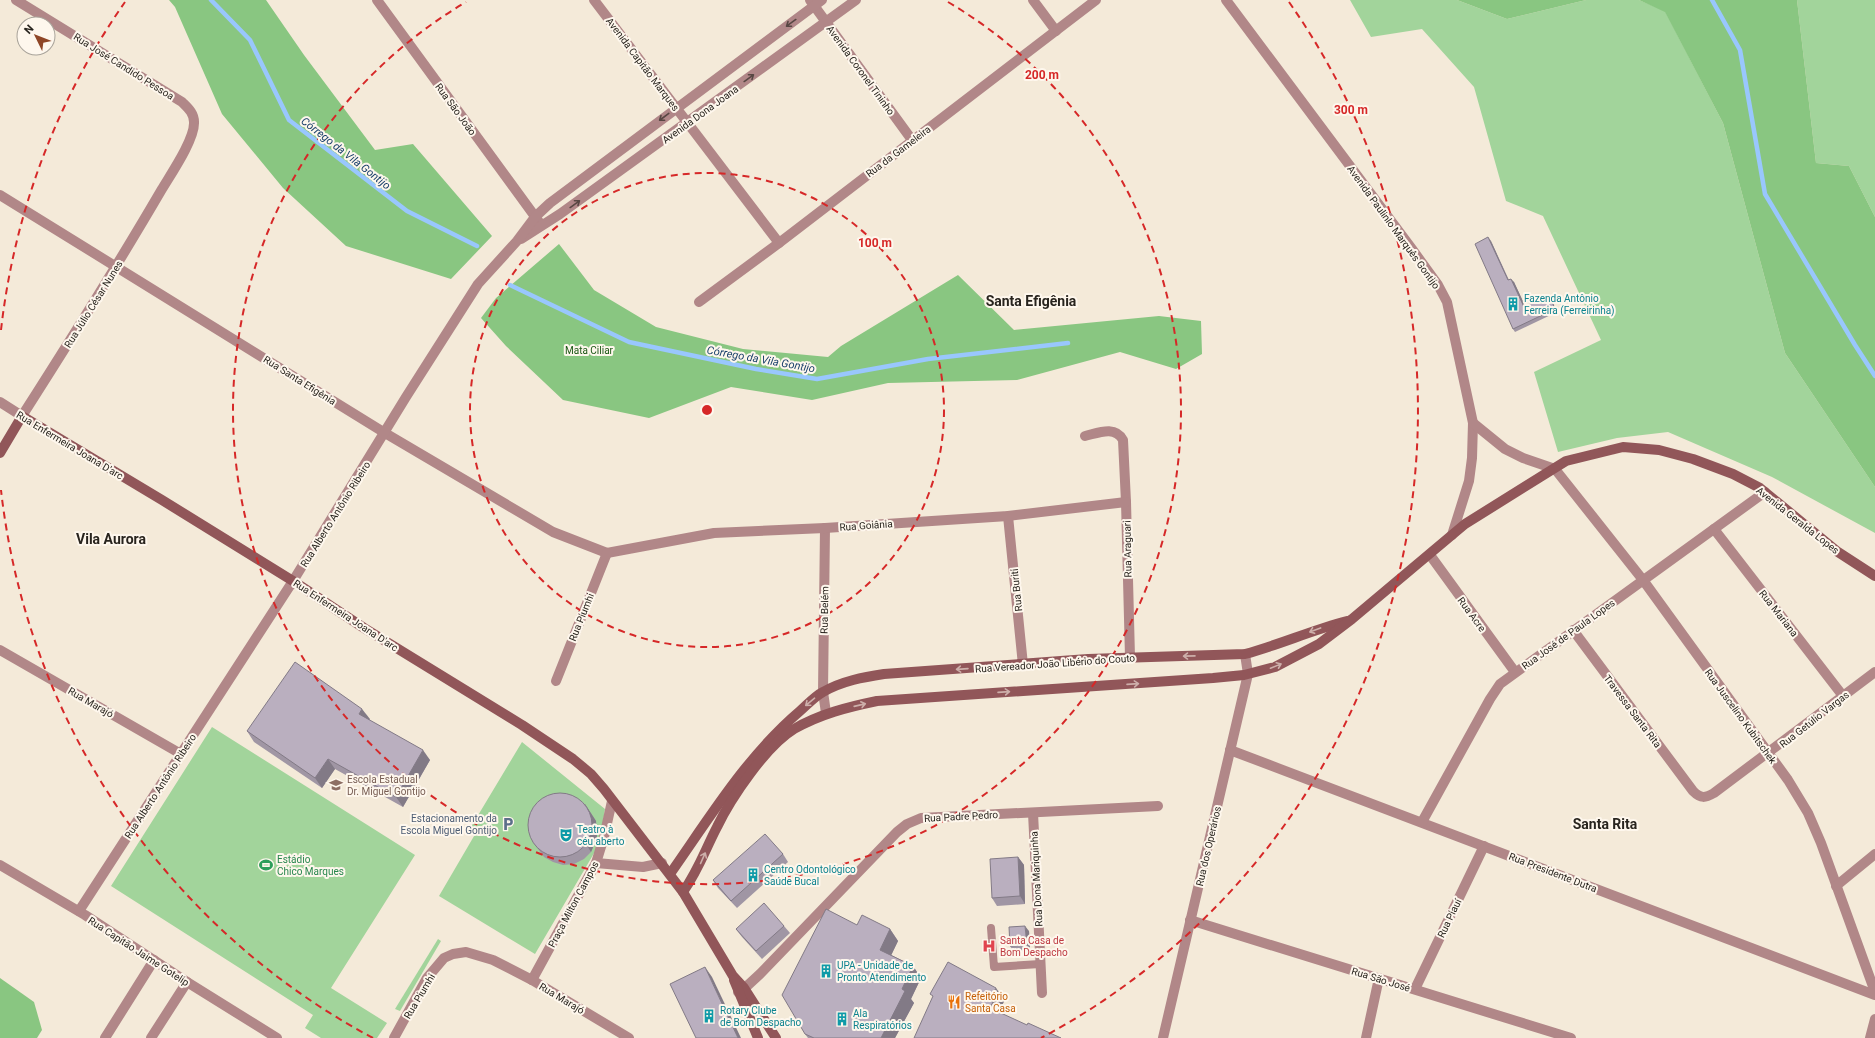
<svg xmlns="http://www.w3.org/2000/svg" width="1875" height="1038" viewBox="0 0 1875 1038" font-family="Roboto,sans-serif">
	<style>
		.green { fill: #a2d49b }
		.forest { fill: #89c681 }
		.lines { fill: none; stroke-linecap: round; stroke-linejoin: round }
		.stream { stroke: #99c7fd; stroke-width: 4.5 }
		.lane { stroke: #b18788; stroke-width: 8 }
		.street { stroke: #b18788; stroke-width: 10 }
		.secondary { stroke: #915659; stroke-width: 10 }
		.wall { fill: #a096a4 }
		.shaded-wall { fill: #827a86 }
		.building { fill: #baafbf; stroke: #827a86 }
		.oneway { stroke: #584743 }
		.oneway2 { stroke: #cdafaa }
		.ring { fill: none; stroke: #d62828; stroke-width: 2; stroke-dasharray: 7 5 }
		.labels { text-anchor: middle; stroke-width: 4; stroke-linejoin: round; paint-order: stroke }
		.street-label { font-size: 10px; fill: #28241e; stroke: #fef7ed }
		.culture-label { font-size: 10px; fill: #0d838f; stroke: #fef7ed; text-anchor: start }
		.park-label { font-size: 10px; fill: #1a5613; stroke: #fef7ed }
		.education-label { font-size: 10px; fill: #785e54; stroke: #fef7ed; text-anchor: start }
		.service-label { font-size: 10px; fill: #4e5e75; stroke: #fef7ed; text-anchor: end }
		.leisure-label { font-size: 10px; fill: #27864d; stroke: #fef7ed; text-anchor: start }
		.health-label { font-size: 10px; fill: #be3a42; stroke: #fef7ed; text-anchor: start }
		.food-label { font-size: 10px; fill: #c56008; stroke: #fef7ed; text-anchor: start }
		.water-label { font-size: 11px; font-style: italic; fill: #183f6a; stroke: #fef7ed }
		.district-label { font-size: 14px; font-weight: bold; fill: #28241e; stroke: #fef7ed }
		.centre { fill: #d62828; stroke: #fef7ed; stroke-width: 2 }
		.ring-label { font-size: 12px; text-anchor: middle; font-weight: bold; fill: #d62828; stroke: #fef7ed; stroke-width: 4; stroke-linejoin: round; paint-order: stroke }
	</style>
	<rect width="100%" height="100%" fill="#f4ead9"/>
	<g class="green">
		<polygon points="1350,0 1457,0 1507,19 1586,0 1639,0 1665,11 1723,123 1785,353 1875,487 1875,533 1772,477 1668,432 1617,438 1558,452 1534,372 1601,340 1543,216 1506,201 1474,87 1422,29 1371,37"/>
		<polygon points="1797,0 1875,0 1875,217 1849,166 1816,163"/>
		<polygon points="212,727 415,855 331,988 387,1023 377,1038 321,1038 305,1028 313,1015 111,886"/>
		<polygon points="522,742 605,809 600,843 535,954 439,896 477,831 471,827"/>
		<polygon points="438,939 441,941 400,1011 395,1009"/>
	</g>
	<g class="forest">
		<polygon points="169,0 266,0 304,55 375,150 413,144 492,236 451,279 346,246 283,188 222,114 175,7"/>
		<polygon points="1457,0 1586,0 1507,19"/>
		<polygon points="1639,0 1797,0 1816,163 1849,166 1875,217 1875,487 1785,353 1723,123 1665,12"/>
		<polygon points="559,244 594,290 656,327 743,349 828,357 841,346 958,275 1014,330 1159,316 1201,321 1202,354 1176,369 1120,352 1017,380 888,383 812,400 731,387 649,418 563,400 506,346 481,318 496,298"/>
		<polygon points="0,978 34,1002 42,1030 37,1038 0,1038"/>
	</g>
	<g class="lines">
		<g class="stream">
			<polyline points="211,0 250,40 289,120 407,211 477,246"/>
			<polyline points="1712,0 1740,50 1765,194 1855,345 1875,376"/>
			<polyline points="510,285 629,342 756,369 817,379 928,359 1068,343"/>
		</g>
		<polyline class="lane" points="991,928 994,967 1040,964"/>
		<g class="street">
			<polyline points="377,0 539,222"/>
			<polyline points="594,0 779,243"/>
			<polyline points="810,0 912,140"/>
			<polyline points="1033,0 1056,31"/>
			<polyline points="1226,0 1412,249 1438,285 1447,302 1473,423 1472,458 1469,481 1452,535"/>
			<polyline points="0,195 385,433 553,532 607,553"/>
			<polyline points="521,239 560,214 856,0"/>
			<polyline points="699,302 779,243 1096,0"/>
			<path d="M0,402l22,14c48,-75 95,-150 140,-227 9,-15 33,-50 32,-67 0,-9 -6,-14 -12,-20l-166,-102"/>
			<polyline points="1473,423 1505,449 1523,458 1555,469 1643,580 1788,780 1808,813 1821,843 1875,992"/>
			<path d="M1085,436c13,-3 30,-11 38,4l3,62 4,155"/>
			<polyline points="1008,516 1023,665"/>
			<polyline points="825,528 823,692 826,713"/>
			<polyline points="1714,529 1843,696"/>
			<polyline points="607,553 714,533 825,528 1008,516 1126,502"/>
			<polyline points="1430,555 1515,672"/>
			<path d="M1573,630l120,161c8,8 12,7 21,2l161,-121"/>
			<polyline points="0,650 181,754"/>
			<polyline points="556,681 607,553"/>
			<polyline points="1230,750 1875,995"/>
			<polyline points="1033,813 1042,993"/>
			<polyline points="1422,822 1490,699 1500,684 1765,492"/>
			<polyline points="596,863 643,867 662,863"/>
			<polyline points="0,865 85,915 187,982 277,1038"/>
			<polyline points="1836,886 1875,854"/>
			<polyline points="79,911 293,581 406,397 478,284 517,241 535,217 550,203 822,0"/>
			<polyline points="1190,920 1571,1038"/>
			<polyline points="532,980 596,863 604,837 612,801"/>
			<polyline points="1415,989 1484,846"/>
			<polyline points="738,992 747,986 760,974 897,832 907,824 921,818 1158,806"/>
			<polyline points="105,1038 154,960"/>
			<polyline points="151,1038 187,982"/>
			<polyline points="394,1038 427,978 444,958 453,954 466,952 493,960 532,980 629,1038"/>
			<polyline points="1163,1038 1248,674 1245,654"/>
			<polyline points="1366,1038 1379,978"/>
			<polyline points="1870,1038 1875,1019"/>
		</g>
		<g class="secondary">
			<polyline points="0,453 22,416 162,500 293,581 364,628 522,725 573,759 591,774 604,789 683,892 733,976 744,988 776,1038"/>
			<path d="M670,874c40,-57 77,-118 130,-163 7,-6 15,-15 23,-19 19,-11 41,-15 61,-18l204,-15 157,-5c34,-9 67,-24 102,-33"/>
			<path d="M683,892c16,-23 22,-42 34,-65 14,-29 49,-81 77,-98 26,-15 54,-22 83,-28l336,-23 31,-3 31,-8 44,-23 33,-25 113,-95 101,-63 57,-14 36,3 34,9 40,15 27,14 78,64 37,24"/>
			<polyline points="734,980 758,1038"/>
		</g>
	</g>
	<g class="wall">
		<polygon points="1491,241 1509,280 1514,282 1525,306 1549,295 1551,299 1557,312 1515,332 1513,329"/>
		<polygon points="370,719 369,720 430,760 403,807 335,769 322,788 254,742 247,731"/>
		<polygon points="585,804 596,821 597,838 591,852 584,859 574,864 563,865 553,862 544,857 532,841"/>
		<polygon points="783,854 788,862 737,908 718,888 713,880"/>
		<polygon points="1018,857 1024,865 1025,904 997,906 992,898"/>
		<polygon points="857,925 890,929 898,941 891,955 913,966 921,978 911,999 914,1003 895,1038 808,1038 805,1034"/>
		<polygon points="784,926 790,933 762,959 742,937 736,929"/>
		<polygon points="1029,931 1030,951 1014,952 1010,946"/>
	</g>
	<g class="shaded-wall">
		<polygon points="1488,237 1491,241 1510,284 1508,280"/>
		<polygon points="1511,279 1514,282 1527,310 1524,307"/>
		<polygon points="1549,295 1551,299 1557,312 1555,309"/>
		<polygon points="362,709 370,719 366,724 359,714"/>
		<polygon points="423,750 430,760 403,807 396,797"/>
		<polygon points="328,759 335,769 322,788 315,778"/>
		<polygon points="585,804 596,821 597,838 591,852 586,844"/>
		<polygon points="1018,857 1024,865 1025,904 1020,896"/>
		<polygon points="1025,926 1029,931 1030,951 1027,945"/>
		<polygon points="890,929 898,941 888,962 880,950"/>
		<polygon points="913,966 921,978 911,999 914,1003 895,1038 881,1038 902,989"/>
		<polygon points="705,967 712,977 741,1038 738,1038"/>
		<polygon points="996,988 1005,1000 999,1011 1001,1014 990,1008 989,1001"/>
	</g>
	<g class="building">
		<polygon points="1488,237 1508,280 1511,279 1524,307 1549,295 1555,309 1513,329 1475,244"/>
		<polygon points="295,662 362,709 359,714 423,750 396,797 328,759 315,778 247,731"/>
		<circle cx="560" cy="825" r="32"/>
		<polygon points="765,834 783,854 731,901 713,880"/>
		<polygon points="1018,857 1020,896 992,898 990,859"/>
		<polygon points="764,903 784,926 756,951 736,929"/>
		<polygon points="826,909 857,925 862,915 890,929 880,950 913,966 902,989 905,991 881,1038 814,1038 805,1034 782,995"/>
		<polygon points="1025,926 1027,945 1010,946 1009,927"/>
		<polygon points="948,962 996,988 989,1001 993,1002 990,1008 1027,1025 1028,1023 1061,1038 914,1038 933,996 930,994"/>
		<polygon points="705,967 738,1038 696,1038 670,984"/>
	</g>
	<defs><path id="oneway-shaft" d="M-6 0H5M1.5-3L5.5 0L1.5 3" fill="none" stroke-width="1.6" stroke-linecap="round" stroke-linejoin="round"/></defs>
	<g class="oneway">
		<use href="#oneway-shaft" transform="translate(791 23) rotate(144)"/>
		<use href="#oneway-shaft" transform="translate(749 78) rotate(-36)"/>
		<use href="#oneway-shaft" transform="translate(664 117) rotate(143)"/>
		<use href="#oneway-shaft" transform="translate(575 204) rotate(-36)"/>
	</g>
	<g class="oneway2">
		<use href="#oneway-shaft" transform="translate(1315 630) rotate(160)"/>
		<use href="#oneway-shaft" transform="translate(1189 656) rotate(179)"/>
		<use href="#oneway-shaft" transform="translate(1276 666) rotate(-22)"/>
		<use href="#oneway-shaft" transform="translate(962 669) rotate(176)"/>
		<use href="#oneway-shaft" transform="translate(1133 684) rotate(-4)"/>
		<use href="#oneway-shaft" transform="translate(1004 692) rotate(-4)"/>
		<use href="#oneway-shaft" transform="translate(810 702) rotate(140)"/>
		<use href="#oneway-shaft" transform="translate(860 705) rotate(-13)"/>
		<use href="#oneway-shaft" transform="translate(703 858) rotate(-66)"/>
	</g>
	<g class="ring">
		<circle cx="707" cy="410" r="237"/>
		<path d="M948 2A474 474 0 1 1 466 2"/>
		<path d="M373 1038A711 711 0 0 1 1 490M1 330A711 711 0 0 1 125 2M1289 2A711 711 0 0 1 1041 1038"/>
	</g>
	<defs>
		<g id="building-bare" transform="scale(1.08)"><path d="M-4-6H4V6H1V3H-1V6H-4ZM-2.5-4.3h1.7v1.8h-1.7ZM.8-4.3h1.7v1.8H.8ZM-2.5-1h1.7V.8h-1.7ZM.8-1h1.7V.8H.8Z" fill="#0f9aa8" stroke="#fef7ed" stroke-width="2.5" paint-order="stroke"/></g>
		<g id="school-bare" transform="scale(1.08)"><path d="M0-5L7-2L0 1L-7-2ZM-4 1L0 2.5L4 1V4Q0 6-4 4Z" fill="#8d6e63" stroke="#fef7ed" stroke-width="2.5" paint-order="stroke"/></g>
		<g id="parking-bare" transform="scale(1.08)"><path d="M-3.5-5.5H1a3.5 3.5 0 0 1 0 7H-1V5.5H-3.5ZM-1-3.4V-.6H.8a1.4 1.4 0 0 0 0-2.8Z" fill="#5c6f8a" stroke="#fef7ed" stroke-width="2.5" paint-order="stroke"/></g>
		<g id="theatre-bare" transform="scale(1.08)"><path d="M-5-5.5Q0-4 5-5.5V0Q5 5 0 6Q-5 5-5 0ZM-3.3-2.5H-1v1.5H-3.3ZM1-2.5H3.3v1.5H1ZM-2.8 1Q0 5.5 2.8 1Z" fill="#0f9aa8" stroke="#fef7ed" stroke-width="2.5" paint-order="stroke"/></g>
		<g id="stadium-bare" transform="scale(1.08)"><path d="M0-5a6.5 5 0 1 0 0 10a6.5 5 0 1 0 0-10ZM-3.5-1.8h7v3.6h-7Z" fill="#2e9e5b" stroke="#fef7ed" stroke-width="2.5" paint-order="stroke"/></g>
		<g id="hospital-bare" transform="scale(1.08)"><path d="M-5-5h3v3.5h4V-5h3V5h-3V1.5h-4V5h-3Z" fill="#e0444e" stroke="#fef7ed" stroke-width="2.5" paint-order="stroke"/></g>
		<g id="restaurant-bare" transform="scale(1.08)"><path d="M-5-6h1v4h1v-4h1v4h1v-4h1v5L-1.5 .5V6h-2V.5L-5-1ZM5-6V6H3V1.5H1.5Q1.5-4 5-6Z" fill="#e8710a" stroke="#fef7ed" stroke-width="2.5" paint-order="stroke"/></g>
	</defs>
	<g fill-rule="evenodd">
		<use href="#building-bare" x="1513" y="304"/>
		<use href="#school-bare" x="336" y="785"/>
		<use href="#parking-bare" x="508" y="824"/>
		<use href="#theatre-bare" x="566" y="835"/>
		<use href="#stadium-bare" x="266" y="865"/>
		<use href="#building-bare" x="753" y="875"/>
		<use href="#hospital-bare" x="989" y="946"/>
		<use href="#building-bare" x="826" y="971"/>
		<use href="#restaurant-bare" x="954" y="1002"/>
		<use href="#building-bare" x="709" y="1016"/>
		<use href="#building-bare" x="842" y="1019"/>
	</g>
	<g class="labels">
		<g class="street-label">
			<text transform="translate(643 64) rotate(53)" y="4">Avenida Capitão Marques</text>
			<text transform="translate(124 66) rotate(32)" y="4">Rua José Candido Pessoa</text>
			<text transform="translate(861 70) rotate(54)" y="4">Avenida Coronel Tininho</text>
			<text transform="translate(456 109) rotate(54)" y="4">Rua São João</text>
			<text transform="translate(700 114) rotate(-36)" y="4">Avenida Dona Joana</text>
			<text transform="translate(898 151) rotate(-37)" y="4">Rua da Gameleira</text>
			<text transform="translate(1394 227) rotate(54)" y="4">Avenida Paulinlo Marquês Gontijo</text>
			<text transform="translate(93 304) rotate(-58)" y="4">Rua Júlio César Nunes</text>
			<text transform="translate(300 380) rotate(32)" y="4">Rua Santa Efigênia</text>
			<text transform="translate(70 445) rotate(31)" y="4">Rua Enfermeira Joana D'arc</text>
			<text transform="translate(335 514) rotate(-58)" y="4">Rua Alberto Antônio Ribeiro</text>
			<text transform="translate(1798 520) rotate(38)" y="4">Avenida Geralda Lopes</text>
			<text transform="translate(866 525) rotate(-4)" y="4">Rua Goiânia</text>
			<text transform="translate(1127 549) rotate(-91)" y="4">Rua Araguari</text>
			<text transform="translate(1016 590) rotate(-96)" y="4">Rua Buriti</text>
			<text transform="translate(824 610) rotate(-89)" y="4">Rua Belém</text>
			<text transform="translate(1779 613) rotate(52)" y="4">Rua Mariana</text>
			<text transform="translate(1472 614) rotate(54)" y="4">Rua Acre</text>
			<text transform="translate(346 615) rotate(33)" y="4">Rua Enfermeira Joana D'arc</text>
			<text transform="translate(581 617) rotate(-68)" y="4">Rua Piumhi</text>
			<text transform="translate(1568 634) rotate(-36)" y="4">Rua José de Paula Lopes</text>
			<text transform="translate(1055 663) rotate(-4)" y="4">Rua Vereador João Libério do Couto</text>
			<text transform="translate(91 702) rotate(30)" y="4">Rua Marajó</text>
			<text transform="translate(1633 711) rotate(53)" y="4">Travessa Santa Rita</text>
			<text transform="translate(1741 716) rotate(54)" y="4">Rua Juscelino Kubitschek</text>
			<text transform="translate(1814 719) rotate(-38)" y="4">Rua Getúlio Vargas</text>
			<text transform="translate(160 786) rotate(-57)" y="4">Rua Alberto Antônio Ribeiro</text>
			<text transform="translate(961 816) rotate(-3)" y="4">Rua Padre Pedro</text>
			<text transform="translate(1208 846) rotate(-77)" y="4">Rua dos Operários</text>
			<text transform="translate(1553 872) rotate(21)" y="4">Rua Presidente Dutra</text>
			<text transform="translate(1036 879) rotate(-93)" y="4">Rua Dona Mariquinha</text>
			<text transform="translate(573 904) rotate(-62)" y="4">Praça Milton Campos</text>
			<text transform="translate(1449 918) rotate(-64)" y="4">Rua Piauí</text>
			<text transform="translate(139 951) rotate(33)" y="4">Rua Capitão Jaime Gotelip</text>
			<text transform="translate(1381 979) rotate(17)" y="4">Rua São José</text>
			<text transform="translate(419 996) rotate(-59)" y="4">Rua Piumhi</text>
			<text transform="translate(562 998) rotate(31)" y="4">Rua Marajó</text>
		</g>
		<g class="culture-label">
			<text x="1524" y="302">Fazenda Antônio<tspan x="1524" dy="12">Ferreira (Ferreirinha)</tspan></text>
			<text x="577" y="833">Teatro à<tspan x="577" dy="12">céu aberto</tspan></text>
			<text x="764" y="873">Centro Odontológico<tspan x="764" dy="12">Saúde Bucal</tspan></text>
			<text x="837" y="969">UPA - Unidade de<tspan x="837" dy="12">Pronto Atendimento</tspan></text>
			<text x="720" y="1014">Rotary Clube<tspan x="720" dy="12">de Bom Despacho</tspan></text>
			<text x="853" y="1017">Ala<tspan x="853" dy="12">Respiratórios</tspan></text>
		</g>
		<g class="park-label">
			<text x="589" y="354">Mata Ciliar</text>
		</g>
		<g class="education-label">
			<text x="347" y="783">Escola Estadual<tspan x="347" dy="12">Dr. Miguel Gontijo</tspan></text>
		</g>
		<g class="service-label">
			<text x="497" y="822">Estacionamento da<tspan x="497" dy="12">Escola Miguel Gontijo</tspan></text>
		</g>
		<g class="leisure-label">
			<text x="277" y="863">Estádio<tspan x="277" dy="12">Chico Marques</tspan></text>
		</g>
		<g class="health-label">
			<text x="1000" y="944">Santa Casa de<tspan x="1000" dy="12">Bom Despacho</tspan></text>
		</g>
		<g class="food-label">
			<text x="965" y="1000">Refeitório<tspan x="965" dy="12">Santa Casa</tspan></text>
		</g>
		<g class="water-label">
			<text transform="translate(346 153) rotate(38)" y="4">Córrego da Vila Gontijo</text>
			<text transform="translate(761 359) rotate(10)" y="4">Córrego da Vila Gontijo</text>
		</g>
		<g class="district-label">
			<text x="1031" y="306">Santa Efigênia</text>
			<text x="111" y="544">Vila Aurora</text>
			<text x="1605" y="829">Santa Rita</text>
		</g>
	</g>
	<circle cx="707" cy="410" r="6" class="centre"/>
	<g class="ring-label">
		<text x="1042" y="79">200 m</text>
		<text x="1351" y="114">300 m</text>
		<text x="875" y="247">100 m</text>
	</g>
	<g transform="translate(36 36) rotate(313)"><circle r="19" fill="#fef7ed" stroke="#a8a39a"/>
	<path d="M0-3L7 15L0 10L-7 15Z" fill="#8f4626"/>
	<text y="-6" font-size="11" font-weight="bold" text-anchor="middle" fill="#28241e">N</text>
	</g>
</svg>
